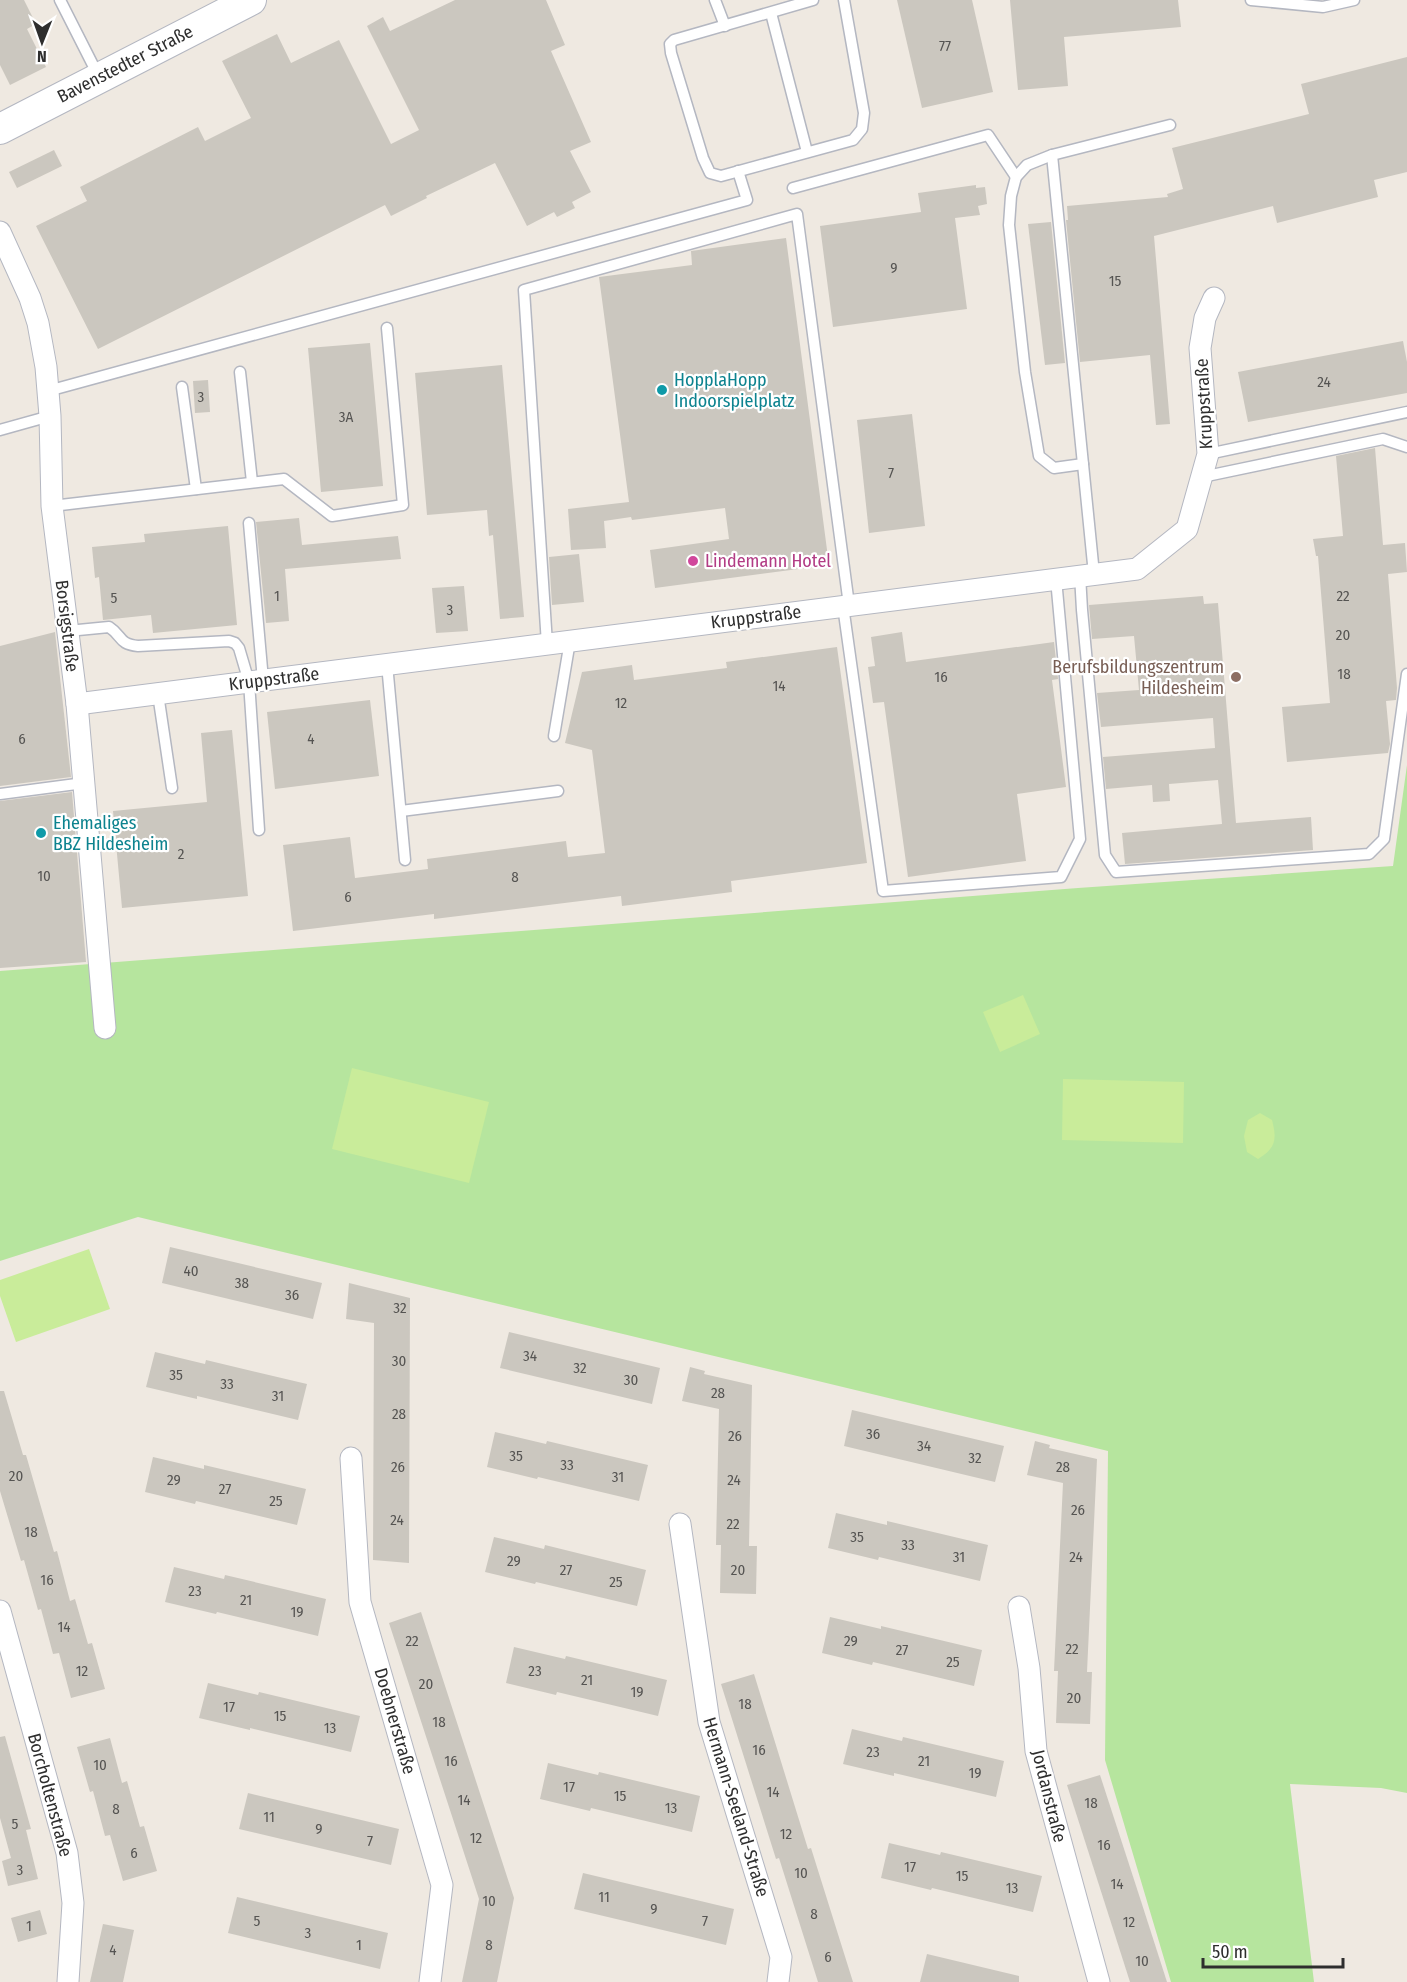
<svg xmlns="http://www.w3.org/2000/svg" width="1407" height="1982" viewBox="0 0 1407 1982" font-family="'Fira Sans Condensed',sans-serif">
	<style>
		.green { fill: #b6e59e }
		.pitch { fill: #c9ec9a }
		.building { fill: #cbc7bf }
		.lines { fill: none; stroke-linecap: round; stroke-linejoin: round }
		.lane-casing { stroke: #b4b7c1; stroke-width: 13 }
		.street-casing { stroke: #b4b7c1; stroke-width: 23 }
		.secondary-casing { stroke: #b4b7c1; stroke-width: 32 }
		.lane { stroke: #fff; stroke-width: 10 }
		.street { stroke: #fff; stroke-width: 21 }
		.secondary { stroke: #fff; stroke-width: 30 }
		.culture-dot { fill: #0f9aa8; stroke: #fff; stroke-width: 2 }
		.hotel-dot { fill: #d1479c; stroke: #fff; stroke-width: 2 }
		.education-dot { fill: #8d6e63; stroke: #fff; stroke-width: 2 }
		.labels { text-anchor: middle; stroke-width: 4.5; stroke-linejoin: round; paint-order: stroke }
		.number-label { font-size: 15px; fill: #555452 }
		.street-label { font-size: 18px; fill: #2e2e2e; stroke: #fff }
		.culture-label { font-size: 18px; fill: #0d838f; stroke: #fff; text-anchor: start }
		.hotel-label { font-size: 18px; fill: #b23c85; stroke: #fff; text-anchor: start }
		.education-label { font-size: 18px; fill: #785e54; stroke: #fff; text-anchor: end }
	</style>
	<rect width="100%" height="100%" fill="#efe9e1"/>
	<polygon class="green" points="1407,765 1407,1793 1381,1788 1290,1784 1314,1982 1171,1982 1105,1760 1108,1451 138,1217 0,1261 0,971 1078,888 1393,866"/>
	<g class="pitch">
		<polygon points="1023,995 1040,1034 1000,1052 983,1012"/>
		<polygon points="352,1068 489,1102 469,1183 332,1149"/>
		<polygon points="1063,1079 1184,1082 1183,1143 1062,1140"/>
		<path d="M1260,1113l12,7c5,19 4,28 -14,39l-11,-7 -3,-16 4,-16z"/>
		<polygon points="89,1249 110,1309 16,1342 0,1296 0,1280"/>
	</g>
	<g class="building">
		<polygon points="0,0 24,0 36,24 27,29 46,67 10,85 0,65"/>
		<polygon points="455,0 546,0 565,45 551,51 591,142 570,151 591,192 572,202 575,208 557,217 554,212 527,226 495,163 426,196 427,198 391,216 385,205 98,349 36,226 87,201 80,187 198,127 205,141 251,118 222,61 277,34 291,63 339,40 391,144 419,130 367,26 383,17 390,31"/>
		<polygon points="897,0 972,0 993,92 922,108"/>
		<polygon points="1010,0 1178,0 1181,27 1064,37 1068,86 1018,90"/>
		<polygon points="1407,57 1407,172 1374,180 1378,197 1277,223 1273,206 1154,236 1170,424 1156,425 1150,355 1080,362 1066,220 1068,220 1067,206 1168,197 1167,194 1183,189 1172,148 1309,114 1301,84"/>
		<polygon points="54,150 62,166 17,188 9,172"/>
		<polygon points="976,185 976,188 985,187 987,204 978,206 980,215 955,218 967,309 833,327 820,226 921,212 918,193"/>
		<polygon points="1051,222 1065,363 1045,365 1028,224"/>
		<polygon points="786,238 829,565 655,588 650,550 729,539 725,508 632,520 631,517 604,521 606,548 571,550 568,509 629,502 599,277 692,265 691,251"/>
		<polygon points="1403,341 1407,362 1407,393 1248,422 1238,372"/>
		<polygon points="370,343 383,486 321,492 308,348"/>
		<polygon points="502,365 524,617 500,619 493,535 489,536 487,510 427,515 415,373"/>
		<polygon points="208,380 210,412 195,413 193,381"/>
		<polygon points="912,414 925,526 869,533 857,420"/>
		<polygon points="1375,448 1383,545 1405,543 1407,572 1388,574 1397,688 1396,700 1386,701 1390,744 1388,753 1287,762 1282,707 1330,703 1318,556 1316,556 1313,539 1343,536 1336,456"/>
		<polygon points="299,518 302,545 398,536 401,559 285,569 289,621 266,623 256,522"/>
		<polygon points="228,526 237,625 153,633 151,615 103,620 99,577 95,578 92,547 145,542 144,534"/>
		<polygon points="579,554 584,602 552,605 549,557"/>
		<polygon points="464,586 468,631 436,633 432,588"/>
		<polygon points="1203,596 1204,604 1218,603 1236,823 1311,817 1313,850 1125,864 1122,833 1222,824 1218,780 1169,784 1170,801 1153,802 1152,785 1106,789 1103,757 1215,748 1213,718 1101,727 1097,693 1139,690 1134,636 1092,639 1089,605"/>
		<polygon points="55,632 71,777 0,786 0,646"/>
		<polygon points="902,632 906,662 1054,642 1058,679 1052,680 1066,787 1017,794 1026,861 908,877 884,702 873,703 868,667 875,666 871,637"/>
		<polygon points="837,647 867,863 731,881 732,892 622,906 621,896 434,919 434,914 293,931 283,845 350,837 355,878 428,869 427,859 566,841 568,857 605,853 592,750 565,743 582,672 632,665 634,680 727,668 726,662"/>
		<polygon points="370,700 379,776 275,789 267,712"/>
		<polygon points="232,730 248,896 122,908 113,811 207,802 201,733"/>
		<polygon points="72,792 86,962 0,968 0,801"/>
		<polygon points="170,1247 322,1283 313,1319 162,1283"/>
		<polygon points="349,1283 410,1298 409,1563 373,1560 374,1323 346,1319"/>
		<polygon points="509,1332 660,1368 652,1404 500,1368"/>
		<polygon points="155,1352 205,1364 206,1360 307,1384 298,1420 197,1396 197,1399 146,1387"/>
		<polygon points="690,1367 705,1371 704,1374 752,1385 749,1546 757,1546 756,1594 720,1593 721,1545 716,1545 719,1409 682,1401"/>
		<polygon points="0,1391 4,1391 23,1455 26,1455 54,1552 57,1551 70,1601 75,1599 88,1644 92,1643 105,1689 71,1698 59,1653 53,1654 41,1609 38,1610 24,1560 21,1561 0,1491"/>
		<polygon points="852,1410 1004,1446 995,1482 844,1446"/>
		<polygon points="495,1432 546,1444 547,1441 648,1465 639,1501 538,1477 537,1479 487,1467"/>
		<polygon points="1035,1441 1050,1445 1049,1448 1097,1459 1087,1672 1092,1672 1090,1724 1056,1723 1058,1671 1054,1671 1063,1483 1027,1475"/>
		<polygon points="153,1457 204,1469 204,1465 306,1489 297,1525 196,1501 195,1504 145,1492"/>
		<polygon points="836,1513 887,1525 887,1521 988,1545 980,1581 879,1557 878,1560 828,1548"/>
		<polygon points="494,1537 544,1549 545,1545 646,1570 637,1606 536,1582 535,1584 485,1572"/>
		<polygon points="174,1567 224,1579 225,1575 326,1599 318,1636 217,1612 216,1614 165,1602"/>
		<polygon points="421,1612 514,1898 497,1982 462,1982 479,1899 389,1623"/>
		<polygon points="830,1617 881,1629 881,1626 982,1650 974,1686 873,1662 872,1665 822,1653"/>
		<polygon points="514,1647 565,1659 566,1656 667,1680 658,1716 557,1692 556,1695 506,1683"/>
		<polygon points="754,1674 808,1849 811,1848 853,1982 818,1982 779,1858 776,1859 721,1684"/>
		<polygon points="208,1683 258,1695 259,1692 360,1716 351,1752 250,1728 250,1730 199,1718"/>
		<polygon points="852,1729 902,1741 903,1737 1004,1761 996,1797 894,1773 894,1776 843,1764"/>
		<polygon points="5,1736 31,1829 26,1830 38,1879 8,1886 2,1861 11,1858 0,1818 0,1737"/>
		<polygon points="110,1738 122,1783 127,1781 140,1827 144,1826 157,1871 123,1881 110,1835 105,1836 93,1791 90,1792 77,1747"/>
		<polygon points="548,1763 598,1775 599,1772 700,1796 692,1832 591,1808 590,1811 540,1799"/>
		<polygon points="1100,1775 1140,1898 1167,1982 1130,1982 1067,1785"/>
		<polygon points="248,1793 399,1829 391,1865 239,1829"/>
		<polygon points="889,1843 940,1855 941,1852 1042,1876 1033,1912 932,1888 931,1890 881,1878"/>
		<polygon points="583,1873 734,1909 726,1945 574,1909"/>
		<polygon points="237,1897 388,1933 380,1969 228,1933"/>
		<polygon points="40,1910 47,1934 18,1942 11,1918"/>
		<polygon points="103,1924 134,1930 123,1982 90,1982"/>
		<polygon points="927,1954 1019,1976 1019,1982 920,1982"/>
	</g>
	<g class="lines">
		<g class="lane-casing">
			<g id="lane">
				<polyline points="60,0 98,75"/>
				<polyline points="715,0 725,26"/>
				<polyline points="813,0 674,40 670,44 671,53 703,158 710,173 721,176 853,140 862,129 864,113 844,0"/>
				<polyline points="1251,0 1323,7 1354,0"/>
				<polyline points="771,13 807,152"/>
				<polyline points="1052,155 1027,165 1016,177 1011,196 1009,225 1025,372 1039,456 1054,468 1083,464"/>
				<polyline points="793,188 988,135 1016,177"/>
				<polyline points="240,372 252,482"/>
				<polyline points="182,387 196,489"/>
				<polyline points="48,391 747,200 738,171"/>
				<polyline points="0,430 50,416"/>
				<polyline points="1208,454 1407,412"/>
				<polyline points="1202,477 1383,439 1407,447"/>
				<polyline points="52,506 284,479 332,516 403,505 387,328"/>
				<polyline points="249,523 263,680"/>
				<polyline points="1094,574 1052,155 1170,125"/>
				<polyline points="1080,575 1082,610 1105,855 1116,872 1369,854 1384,839 1407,674"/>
				<polyline points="843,606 883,891 1061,877 1080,839 1056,579"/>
				<path d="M68,631l41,-4c14,9 9,17 29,19l91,-5 6,2 4,5 10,34 10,148"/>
				<polyline points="547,644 524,290 797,214 849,605"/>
				<polyline points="387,664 405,860"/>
				<polyline points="158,694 172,788"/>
				<polyline points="554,736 570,641"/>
				<polyline points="0,794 84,783"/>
				<polyline points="401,811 558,791"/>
			</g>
		</g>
		<g class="street-casing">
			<g id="street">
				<polyline points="0,232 30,298 38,323 46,367 50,416 52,506 77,704 105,1028"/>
				<polyline points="77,704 1137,569 1187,529 1208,454 1200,348 1205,318 1214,298"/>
				<polyline points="351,1458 360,1602 442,1885 430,1982"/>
				<polyline points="680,1524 709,1722 781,1957 778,1982"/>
				<polyline points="1019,1607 1029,1668 1036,1751 1099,1982"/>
				<polyline points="0,1611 67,1853 73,1903 68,1982"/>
			</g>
		</g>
		<g class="secondary-casing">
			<polyline id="secondary" points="0,129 251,0"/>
		</g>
		<use href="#lane" class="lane"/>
		<use href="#street" class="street"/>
		<use href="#secondary" class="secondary"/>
	</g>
	<g class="culture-dot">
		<circle cx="662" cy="390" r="6"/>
		<circle cx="41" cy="833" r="6"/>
	</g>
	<circle class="hotel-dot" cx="693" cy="561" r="6"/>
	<circle class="education-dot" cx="1236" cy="677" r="6"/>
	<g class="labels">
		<g class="number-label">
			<text x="945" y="51">77</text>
			<text x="894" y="273">9</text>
			<text x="1115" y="286">15</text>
			<text x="1324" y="387">24</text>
			<text x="201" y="402">3</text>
			<text x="346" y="422">3A</text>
			<text x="891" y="478">7</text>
			<text x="277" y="601">1</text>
			<text x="1343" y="601">22</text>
			<text x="114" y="603">5</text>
			<text x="450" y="615">3</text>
			<text x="1343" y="640">20</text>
			<text x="1344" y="679">18</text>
			<text x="941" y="682">16</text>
			<text x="779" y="691">14</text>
			<text x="621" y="708">12</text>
			<text x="22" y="744">6</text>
			<text x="311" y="744">4</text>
			<text x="181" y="859">2</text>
			<text x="44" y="881">10</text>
			<text x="515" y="882">8</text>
			<text x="348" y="902">6</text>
			<text x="191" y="1276">40</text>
			<text x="242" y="1288">38</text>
			<text x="292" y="1300">36</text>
			<text x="400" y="1313">32</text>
			<text x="530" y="1361">34</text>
			<text x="399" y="1366">30</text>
			<text x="580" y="1373">32</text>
			<text x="176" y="1380">35</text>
			<text x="631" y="1385">30</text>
			<text x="227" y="1389">33</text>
			<text x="718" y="1398">28</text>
			<text x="278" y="1401">31</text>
			<text x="399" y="1419">28</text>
			<text x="873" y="1439">36</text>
			<text x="735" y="1441">26</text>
			<text x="924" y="1451">34</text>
			<text x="516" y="1461">35</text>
			<text x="975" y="1463">32</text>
			<text x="567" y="1470">33</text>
			<text x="398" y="1472">26</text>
			<text x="1063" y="1472">28</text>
			<text x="16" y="1481">20</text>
			<text x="618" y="1482">31</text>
			<text x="174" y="1485">29</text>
			<text x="734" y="1485">24</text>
			<text x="225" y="1494">27</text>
			<text x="276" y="1506">25</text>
			<text x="1078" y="1515">26</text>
			<text x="397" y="1525">24</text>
			<text x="733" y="1529">22</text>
			<text x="31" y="1537">18</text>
			<text x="857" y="1542">35</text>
			<text x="908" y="1550">33</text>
			<text x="959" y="1562">31</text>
			<text x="1076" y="1562">24</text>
			<text x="514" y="1566">29</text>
			<text x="566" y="1575">27</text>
			<text x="738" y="1575">20</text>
			<text x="47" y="1585">16</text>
			<text x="616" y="1587">25</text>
			<text x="195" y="1596">23</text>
			<text x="246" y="1605">21</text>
			<text x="297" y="1617">19</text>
			<text x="64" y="1632">14</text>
			<text x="412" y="1646">22</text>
			<text x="851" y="1646">29</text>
			<text x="1072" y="1654">22</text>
			<text x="902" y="1655">27</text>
			<text x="953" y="1667">25</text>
			<text x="82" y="1676">12</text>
			<text x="535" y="1676">23</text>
			<text x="587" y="1685">21</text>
			<text x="426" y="1689">20</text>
			<text x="637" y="1697">19</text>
			<text x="1074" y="1703">20</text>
			<text x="745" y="1709">18</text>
			<text x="229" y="1712">17</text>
			<text x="280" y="1721">15</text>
			<text x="439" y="1727">18</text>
			<text x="330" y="1733">13</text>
			<text x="759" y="1755">16</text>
			<text x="873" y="1757">23</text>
			<text x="451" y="1766">16</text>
			<text x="924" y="1766">21</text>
			<text x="100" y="1770">10</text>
			<text x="975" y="1778">19</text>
			<text x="569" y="1792">17</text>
			<text x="773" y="1797">14</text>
			<text x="620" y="1801">15</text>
			<text x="464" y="1805">14</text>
			<text x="1091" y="1808">18</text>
			<text x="671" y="1813">13</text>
			<text x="116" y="1814">8</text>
			<text x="269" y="1822">11</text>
			<text x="15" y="1829">5</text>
			<text x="319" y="1834">9</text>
			<text x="786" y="1839">12</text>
			<text x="476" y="1843">12</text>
			<text x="370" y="1846">7</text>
			<text x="1104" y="1850">16</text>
			<text x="134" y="1858">6</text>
			<text x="910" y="1872">17</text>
			<text x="20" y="1875">3</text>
			<text x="801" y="1878">10</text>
			<text x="962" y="1881">15</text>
			<text x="1117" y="1889">14</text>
			<text x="1012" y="1893">13</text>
			<text x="604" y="1902">11</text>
			<text x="489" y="1906">10</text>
			<text x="654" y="1914">9</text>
			<text x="814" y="1919">8</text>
			<text x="257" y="1926">5</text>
			<text x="705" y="1926">7</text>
			<text x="1129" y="1927">12</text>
			<text x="29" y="1931">1</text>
			<text x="308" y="1938">3</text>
			<text x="359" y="1950">1</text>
			<text x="489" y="1950">8</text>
			<text x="113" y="1955">4</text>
			<text x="828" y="1962">6</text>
			<text x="1142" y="1966">10</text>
		</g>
		<g class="street-label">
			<text transform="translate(125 64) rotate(-27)" y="6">Bavenstedter Straße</text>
			<text transform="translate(1204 404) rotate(-93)" y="6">Kruppstraße</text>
			<text transform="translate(756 617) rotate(-7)" y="6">Kruppstraße</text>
			<text transform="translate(67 626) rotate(83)" y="6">Borsigstraße</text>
			<text transform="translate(274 679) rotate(-7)" y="6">Kruppstraße</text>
			<text transform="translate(395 1721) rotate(74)" y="6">Doebnerstraße</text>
			<text transform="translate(50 1795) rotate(75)" y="6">Borcholtenstraße</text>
			<text transform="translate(1049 1796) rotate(76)" y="6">Jordanstraße</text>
			<text transform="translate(736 1807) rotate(73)" y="6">Hermann-Seeland-Straße</text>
		</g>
		<g class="culture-label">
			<text x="674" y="386">HopplaHopp<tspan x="674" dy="21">Indoorspielplatz</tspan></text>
			<text x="53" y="829">Ehemaliges<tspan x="53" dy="21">BBZ Hildesheim</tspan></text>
		</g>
		<g class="hotel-label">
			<text x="705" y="567">Lindemann Hotel</text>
		</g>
		<g class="education-label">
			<text x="1224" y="673">Berufsbildungszentrum<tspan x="1224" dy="21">Hildesheim</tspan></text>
		</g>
	</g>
	<g transform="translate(42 42) rotate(181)" stroke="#ffffff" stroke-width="4.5" paint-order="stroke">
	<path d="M0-4.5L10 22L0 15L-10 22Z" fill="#2e2e2e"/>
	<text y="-9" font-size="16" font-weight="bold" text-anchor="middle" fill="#2e2e2e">N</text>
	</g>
	<path d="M1203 1958v9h140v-9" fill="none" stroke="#2e2e2e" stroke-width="3"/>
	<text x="1212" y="1958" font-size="18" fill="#2e2e2e" stroke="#ffffff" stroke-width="4.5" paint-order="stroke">50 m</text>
</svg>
